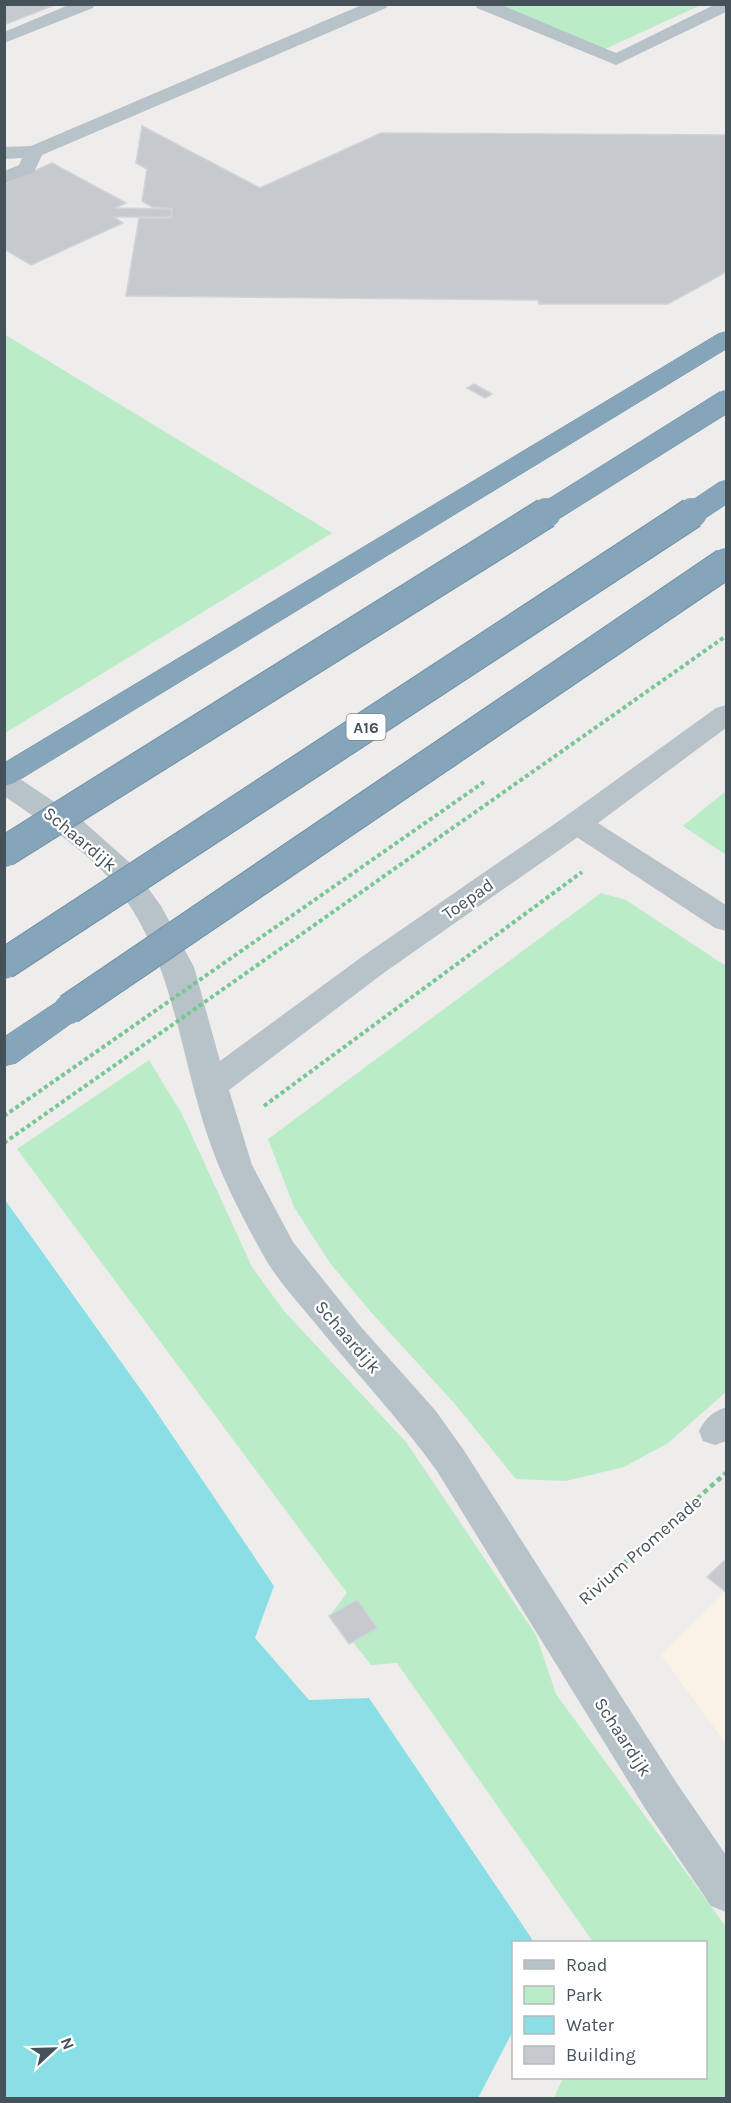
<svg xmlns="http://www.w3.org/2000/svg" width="731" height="2103" viewBox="0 0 731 2103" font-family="Karla,sans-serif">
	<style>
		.commercial { fill: #faf2e5 }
		.green { fill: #bbecc8 }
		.water { fill: #8adfe7 }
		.building { fill: #c6cacf; stroke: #d0d3d8; stroke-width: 1.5 }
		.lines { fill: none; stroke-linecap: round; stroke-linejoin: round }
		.motorway-casing { stroke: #7190a5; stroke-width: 1 }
		.path-far1 { stroke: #75c895; stroke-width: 4; stroke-dasharray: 4 3; stroke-linecap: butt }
		.path { stroke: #75c895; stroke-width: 4.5; stroke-dasharray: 5 4; stroke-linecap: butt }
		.service { fill: #b8c3c9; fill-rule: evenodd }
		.minor { fill: #b8c3c9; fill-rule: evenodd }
		.tertiary { fill: #b8c3c9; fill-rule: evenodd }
		.motorway { fill: #85a5ba; fill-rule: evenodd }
		.motorway-bridge-far1-casing { stroke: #7190a5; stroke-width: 23; stroke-linecap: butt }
		.motorway-bridge-casing { stroke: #7190a5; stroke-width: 32; stroke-linecap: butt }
		.path-bridge { stroke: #75c895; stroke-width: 4; stroke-dasharray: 4 3; stroke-linecap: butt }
		.motorway-bridge-far1 { stroke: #85a5ba; stroke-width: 22 }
		.motorway-bridge { stroke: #85a5ba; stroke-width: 30 }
		.labels { text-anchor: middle; stroke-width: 4.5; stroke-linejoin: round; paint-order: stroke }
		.shield { fill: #fff; stroke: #7d868b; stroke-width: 1.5 }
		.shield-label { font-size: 16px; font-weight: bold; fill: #455259 }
		.street-label { font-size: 18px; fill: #455259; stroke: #fff }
	</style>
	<rect width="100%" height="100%" fill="#efecec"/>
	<polygon class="commercial" points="726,1591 726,1744 661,1655"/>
	<g class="green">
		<polygon points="496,5 701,5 603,50"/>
		<polygon points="4,334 332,533 5,733 4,733"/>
		<polygon points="726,791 726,855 683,826"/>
		<polygon points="601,893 626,900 726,966 726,1392 668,1443 624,1467 566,1481 516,1479 454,1403 370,1311 330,1263 294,1207 268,1139"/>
		<polygon points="149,1060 182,1114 252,1267 284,1311 406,1442 536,1635 556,1694 726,1927 726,2098 554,2098 563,2078 706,2078 706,1942 593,1942 397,1663 371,1665 331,1614 347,1593 17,1149"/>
	</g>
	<polygon class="water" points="5,1200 149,1401 274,1586 255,1638 309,1700 369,1698 532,1939 532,1942 514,1942 513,2031 478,2098 5,2098"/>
	<g class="building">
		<polygon points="4,4 57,4 4,25"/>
		<polygon points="142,126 260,188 381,133 726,135 726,272 668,304 539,304 538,300 126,296 139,218 171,218 172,209 152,207 142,201 147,169 136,163"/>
		<polygon points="52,163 126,203 115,208 172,209 171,217 114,217 123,223 31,265 4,249 4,184"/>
		<polygon points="474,384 492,394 485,398 467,388"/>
		<polygon points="726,1559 726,1592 707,1577"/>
		<polygon points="357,1600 377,1628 349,1644 329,1616"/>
	</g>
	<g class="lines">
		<g class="motorway-casing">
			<g id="motorway">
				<polygon points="726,332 726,349 14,783 4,786 4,763 718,334"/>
				<polygon points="69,997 80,1001 85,1009 80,1017 16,1063 4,1066 4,1037 58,1001"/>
			</g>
		</g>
		<polyline class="path-far1" points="264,1106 582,872"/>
		<polyline class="path" points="589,1594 726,1473"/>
		<g class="service">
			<polygon points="71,4 95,4 93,8 4,43 4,32"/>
			<polygon points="364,4 388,4 386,8 42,155 34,172 4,184 4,171 19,165 22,158 4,159 4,147 31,146"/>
			<polygon points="475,4 499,4 616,53 716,4 726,4 726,12 616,65 477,8"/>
			<path d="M726,1407v34l-11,4 -12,-4 -4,-10c6,-13 14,-19 27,-24z"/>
		</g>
		<path class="minor" d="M4,772l10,3 69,46 47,42 31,43 33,61 26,94 143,-105 203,-140 11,-3 11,3 4,7 -4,7 -203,142 -156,118 23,75 41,77 68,85 74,83 28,39 213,333 50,73v57l-15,-6 -65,-96 -209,-339c-39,-54 -85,-102 -127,-154 -15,-18 -32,-37 -44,-57 -22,-39 -44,-81 -58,-123 -30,-88 -35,-187 -100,-260 -29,-32 -68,-56 -104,-81z"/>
		<polygon class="tertiary" points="726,705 726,728 598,823 726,905 726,931 715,928 566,830 562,823 566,816 716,708"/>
		<use href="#motorway" class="motorway"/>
		<g class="motorway-bridge-far1-casing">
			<g id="motorway-bridge-far1">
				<polyline points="544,515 726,401"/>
				<polyline points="690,515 726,491"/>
			</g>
		</g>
		<g class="motorway-bridge-casing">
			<g id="motorway-bridge">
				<polyline points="4,852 546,513"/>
				<polyline points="4,964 692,513"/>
				<polyline points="69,1009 726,563"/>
			</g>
		</g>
		<g class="path-bridge">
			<polyline points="4,1116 484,782"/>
			<polyline points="4,1143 726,636"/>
		</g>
		<use href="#motorway-bridge-far1" class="motorway-bridge-far1"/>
		<use href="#motorway-bridge" class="motorway-bridge"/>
	</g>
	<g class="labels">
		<rect class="shield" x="346.5" y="714" width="39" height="26" rx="4.5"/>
		<g class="shield-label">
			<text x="366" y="733">A16</text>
		</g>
		<g class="street-label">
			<text transform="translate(80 839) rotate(40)" y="6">Schaardijk</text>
			<text transform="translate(468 899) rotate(-35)" y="6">Toepad</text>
			<text transform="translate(348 1337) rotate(49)" y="6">Schaardijk</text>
			<text transform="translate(640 1550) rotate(-41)" y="6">Rivium Promenade</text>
			<text transform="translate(623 1737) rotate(57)" y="6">Schaardijk</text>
		</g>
	</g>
	<rect width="731" height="2103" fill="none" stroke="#455259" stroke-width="12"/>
	<rect x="512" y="1941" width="195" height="138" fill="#ffffff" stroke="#b5babd" stroke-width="1.5"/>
	<rect x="524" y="1960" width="30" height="9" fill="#b8c3c9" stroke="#b5babd" stroke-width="1.5"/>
	<text x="566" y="1971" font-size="18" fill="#455259">Road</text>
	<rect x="524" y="1986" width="30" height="18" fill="#bbecc8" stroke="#b5babd" stroke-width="1.5"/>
	<text x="566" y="2001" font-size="18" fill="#455259">Park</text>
	<rect x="524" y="2016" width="30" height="18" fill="#8adfe7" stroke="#b5babd" stroke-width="1.5"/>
	<text x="566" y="2031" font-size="18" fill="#455259">Water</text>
	<rect x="524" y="2046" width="30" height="18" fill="#c6cacf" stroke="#b5babd" stroke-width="1.5"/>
	<text x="566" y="2061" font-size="18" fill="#455259">Building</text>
	<g transform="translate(54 2049) rotate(68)" stroke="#ffffff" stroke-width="4.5" paint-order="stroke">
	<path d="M0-4.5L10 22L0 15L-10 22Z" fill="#455259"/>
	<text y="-9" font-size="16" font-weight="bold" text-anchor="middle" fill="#455259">N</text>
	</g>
</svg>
